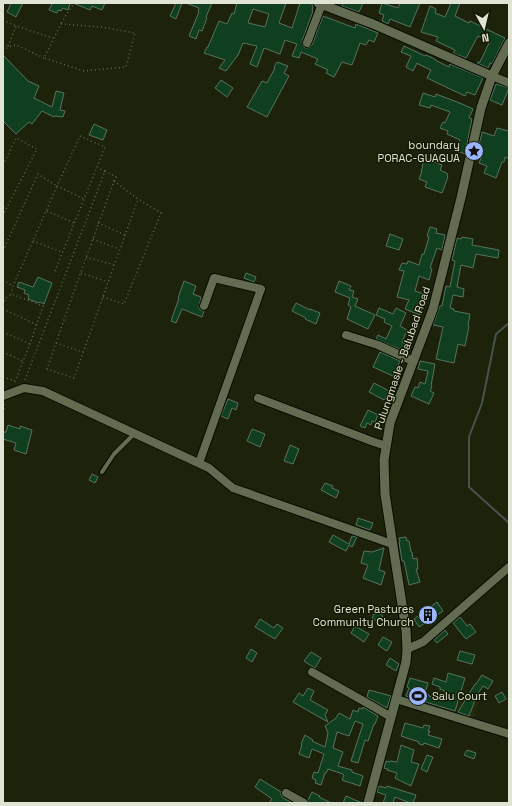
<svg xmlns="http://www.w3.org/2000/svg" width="512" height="806" viewBox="0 0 512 806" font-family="'Space Grotesk',sans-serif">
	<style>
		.built { fill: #222a0a }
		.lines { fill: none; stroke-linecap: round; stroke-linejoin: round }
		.stream { stroke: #46534c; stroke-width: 2 }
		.building { fill: #103f20; stroke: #59725f; fill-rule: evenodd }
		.service-casing { stroke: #070c00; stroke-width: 6 }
		.minor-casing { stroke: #070c00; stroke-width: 10 }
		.tertiary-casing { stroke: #070c00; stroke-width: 11 }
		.path { stroke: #606751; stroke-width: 1.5; stroke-dasharray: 1 3; stroke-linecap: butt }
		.service { stroke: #636c51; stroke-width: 4 }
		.minor { stroke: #636c51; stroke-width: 8 }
		.tertiary { stroke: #636c51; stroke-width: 9 }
		.labels { text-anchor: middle; stroke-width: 3; stroke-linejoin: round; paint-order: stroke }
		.poi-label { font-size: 11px; fill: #dfe4d4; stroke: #131903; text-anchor: end }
		.street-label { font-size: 11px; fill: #dfe4d4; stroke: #131903 }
	</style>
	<rect width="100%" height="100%" fill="#1c230a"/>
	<polygon class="built" points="441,681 482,695 473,720 427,704 432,691 437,692"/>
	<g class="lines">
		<polyline class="stream" points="509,323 496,334 482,403 469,437 469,487 509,523"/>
	</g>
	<g class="building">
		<polygon points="11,3 23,3 16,17 7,12"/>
		<polygon points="51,3 70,3 68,10 63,8 61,11 58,10 57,13 49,10 52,4"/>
		<polygon points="73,3 105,3 102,10 92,6 90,10"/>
		<polygon points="176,3 182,3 176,19 170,16"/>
		<polygon points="186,3 212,3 206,17 207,18 202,31 199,30 196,39 189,36 199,12 198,11 199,8"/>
		<path d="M237,3h49l-7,20 13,5 8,-25h8l4,1 1,3 -1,4h1l-11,30 1,5 2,2 5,-1 2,-2 11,-29 32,12 1,-4 22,9 -4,9 -5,-2 -3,5 -6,-2 -8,22 -10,-3 -8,15 -8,-4 2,-3 -13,-6 3,-5 -17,-7 -2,6 -7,-2 5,-12 -12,-4 -5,14 -16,-6 -7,19 -7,-3 7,-18 -14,-3 -5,12 -12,16 -7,-3 6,-8 -21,-7 3,-6h1l11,-26 8,3 5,-11 2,1zM253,9l16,5 -4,13 -17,-4z"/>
		<polygon points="343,3 363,3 359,12 342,6"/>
		<polygon points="382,3 398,8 400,3 420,3 410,27 390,19 388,24 382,21 384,15 379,13"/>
		<polygon points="451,3 460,3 455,16 469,23 470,21 505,38 492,64 490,63 488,68 477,63 478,62 480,62 490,41 478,36 466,58 453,53 455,50 436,41 438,37 421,32 430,6 436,9 435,13 445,17"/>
		<polygon points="404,46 425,56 426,55 435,59 435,60 449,67 450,64 483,78 475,95 467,92 465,96 427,78 431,70 418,64 417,63 413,71 406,67 411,56 401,52"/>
		<polygon points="3,55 28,81 39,86 34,98 52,107 56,91 64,93 60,110 65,111 63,117 55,116 54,117 42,111 32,124 29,122 16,134 3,121"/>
		<polygon points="277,62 288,66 284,73 289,76 267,117 247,107 262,81 267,83 275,68 274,67"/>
		<polygon points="221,80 233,88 227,97 215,88"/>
		<polygon points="496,84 509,88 502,105 490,100"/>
		<polygon points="423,93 435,97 436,94 462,104 473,109 469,118 472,119 465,154 455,150 460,140 447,134 448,131 440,128 443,122 445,123 450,112 431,105 430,108 419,105"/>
		<polygon points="94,124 107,130 103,140 89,135"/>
		<polygon points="497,128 509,131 509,159 505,157 504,162 502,162 496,178 484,173 487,166 479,163 484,150 478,149 482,132 494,136"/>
		<polygon points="425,158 442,165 440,170 448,174 447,176 448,177 442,193 425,187 427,182 419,179 422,171 421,171 423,166 422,166"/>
		<polygon points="430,227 437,229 436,233 445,235 442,250 437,248 430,268 432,269 429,280 419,276 415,291 427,295 420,315 405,309 409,300 397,297 404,271 399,270 402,263 407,264 408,261 419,265 422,254 424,254 429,237 427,236"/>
		<polygon points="390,234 403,239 399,250 386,246"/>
		<polygon points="462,237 473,239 472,245 499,250 498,258 476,254 473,268 461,265 457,287 464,289 463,297 453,295 450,308 454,309 454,311 470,314 468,326 469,326 465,346 458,344 454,363 436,359 443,327 433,325 440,306 442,306 446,286 450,287 455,261 452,260 457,238 461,239"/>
		<polygon points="246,273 256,277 254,282 244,278"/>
		<polygon points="38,277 52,283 44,304 40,302 39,303 28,299 29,295 24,293 25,290 17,287 19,282 33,287"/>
		<polygon points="184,281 196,286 193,294 201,297 199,307 200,310 204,311 202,317 182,309 176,323 171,321 179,298 178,298"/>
		<polygon points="339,281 351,286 349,290 354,291 352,297 358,299 355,306 375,315 368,329 347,319 351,307 348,305 350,298 335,292"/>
		<polygon points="296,303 310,310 310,309 320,313 316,324 305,319 306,318 292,311"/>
		<polygon points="379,308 393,314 396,308 406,313 400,326 407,330 402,342 407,345 404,351 376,339 378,335 386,339 392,326 384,322 385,319 376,315"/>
		<polygon points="380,352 400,361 393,376 373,367"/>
		<polygon points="420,361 435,364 431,386 432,387 430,391 434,393 429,404 411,396 415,387 418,388 420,382 425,384 428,371 418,369"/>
		<polygon points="374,383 389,391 384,400 369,392"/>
		<polygon points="228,399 238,403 236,410 232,408 228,419 221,416"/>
		<polygon points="368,410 378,415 375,422 372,421 371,425 367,423 365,428 360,426"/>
		<polygon points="8,425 20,429 20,426 32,430 26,454 14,450 16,443 3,439 3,432 6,432"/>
		<polygon points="252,429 265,434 260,447 247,441"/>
		<polygon points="290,445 299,449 293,464 284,461"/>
		<polygon points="92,474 98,477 95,483 89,480"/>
		<polygon points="325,483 333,486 332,488 339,491 336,498 321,490"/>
		<polygon points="358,518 373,523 370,530 356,525"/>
		<polygon points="333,535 349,544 352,536 357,537 352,547 349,545 346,551 329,542"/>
		<polygon points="406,537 407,541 409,541 411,552 412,552 413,559 417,558 418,569 416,569 420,582 409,585 404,561 402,561 399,542 400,542 399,538"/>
		<polygon points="384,548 379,570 385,572 381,585 363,578 368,565 361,563 364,551 372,552"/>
		<polygon points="437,602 443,611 419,627 414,619"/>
		<polygon points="376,611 383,616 378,622 372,618"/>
		<polygon points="460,617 467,626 470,624 476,632 466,639 453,623"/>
		<polygon points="260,619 274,628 277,624 283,628 275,639 255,627"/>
		<polygon points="355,626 369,634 364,642 351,633"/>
		<polygon points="445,630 448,634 437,643 434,640"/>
		<polygon points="383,637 392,642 387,651 378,645"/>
		<polygon points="251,649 257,653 252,662 246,658"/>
		<polygon points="460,651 475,655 472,664 457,660"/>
		<polygon points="311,652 321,658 315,668 304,661"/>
		<polygon points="390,658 399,664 396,671 386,665"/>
		<polygon points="448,673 465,678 455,711 406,696 409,688 407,687 410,678 428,683 425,693 429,695 429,696 442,701 445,691 440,689 440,687 432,684 434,678 446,682"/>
		<polygon points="482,675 493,681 488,689 483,686 477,695 469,716 458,712 475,684 476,684"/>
		<polygon points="308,688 314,691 310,700 328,710 325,715 328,722 293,702 299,693 303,696"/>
		<polygon points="369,690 391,696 387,708 367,697"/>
		<polygon points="502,692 506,699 499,703 495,696"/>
		<polygon points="363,707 378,716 375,724 374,724 368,741 365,740 358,763 351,761 363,724 355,721 349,736 337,732 333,748 343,752 338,766 352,770 352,772 363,776 360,786 342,780 344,775 343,774 328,769 326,773 325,773 321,785 315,783 316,780 312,778 314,772 318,773 324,754 312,749 309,758 299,754 302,745 301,744 305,735 313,740 312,741 325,747 328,733 325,726 336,718 339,713 350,719 353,710 358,712 359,708 363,709"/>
		<polygon points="405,723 423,728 424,725 430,726 428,731 430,731 428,735 442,739 439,748 424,743 423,745 419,744 419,742 401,736"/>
		<polygon points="401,745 414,750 411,762 419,764 411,786 395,778 397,773 387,770 388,769 384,768 386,761 390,762 390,761 397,762"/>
		<polygon points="467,750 476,753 474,759 464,755"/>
		<polygon points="427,755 433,757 427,772 421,769"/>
		<polygon points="260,779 281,792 281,795 283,798 293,803 269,803 272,799 255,787"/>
		<polygon points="379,786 386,788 387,786 416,795 413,803 410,803 395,797 393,803 383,803 386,795 377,792"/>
		<polygon points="312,792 320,796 319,797 331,803 309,803 308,800"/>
		<polygon points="346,796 362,803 343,803"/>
	</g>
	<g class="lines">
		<g class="service-casing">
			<polyline id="service" points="102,472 114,454 135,433"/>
		</g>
		<g class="minor-casing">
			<g id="minor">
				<polyline points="307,43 322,4"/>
				<polyline points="492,76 509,83"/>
				<polyline points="346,335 378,345 413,361"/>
				<polyline points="3,396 24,388 43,391 209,468 233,488 392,544"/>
				<polyline points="258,398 374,442 386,446"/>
				<polyline points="199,463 261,289 214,278 204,306"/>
				<polyline points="407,649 423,642 509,567"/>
				<polyline points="312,672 374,707 391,717"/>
				<polyline points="396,699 509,734"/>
				<polyline points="286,793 304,803"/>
			</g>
		</g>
		<g class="tertiary-casing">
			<g id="tertiary">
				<polyline points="318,3 373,24 492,76"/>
				<polyline points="368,803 406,662 407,649 406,630 385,494 384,460 390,423 433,309 461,198 481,108 492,76 509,43"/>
			</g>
		</g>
		<g class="path">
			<polyline points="3,20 16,26"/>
			<polyline points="61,23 74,3"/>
			<polygon points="61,24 101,27 135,33 126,67 84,71 44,58"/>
			<polyline points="3,43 8,46"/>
			<polyline points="3,51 8,47"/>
			<polyline points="44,58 16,45 8,47 16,26 53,38"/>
			<polyline points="3,165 16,138 37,149 3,215"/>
			<polyline points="105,171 116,177 114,181"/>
			<polygon points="114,181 138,199 74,378 47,369 73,294"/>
			<polyline points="47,211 74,223"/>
			<polyline points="98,223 125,235"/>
			<polyline points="93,239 119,249"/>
			<polyline points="33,241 62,252"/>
			<polyline points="3,251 38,174 57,186 13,286 11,294"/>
			<polyline points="86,257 114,265"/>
			<polyline points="55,271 105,147 80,136 57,186 84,199"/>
			<polyline points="81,273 108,282"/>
			<polyline points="3,280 13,286"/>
			<polyline points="103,297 124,304 161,213 138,199"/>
			<polyline points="3,305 5,299 11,294 43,306 30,344 15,381 3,377"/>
			<polyline points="3,309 37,325"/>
			<polyline points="3,332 30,344"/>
			<polyline points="56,343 83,352"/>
			<polyline points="3,352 23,361"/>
			<polyline points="25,380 105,171 97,168"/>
			<polyline points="4,404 4,412"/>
		</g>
		<use href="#service" class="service"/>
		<use href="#minor" class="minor"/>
		<use href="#tertiary" class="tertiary"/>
	</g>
	<defs>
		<g id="sight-disc" transform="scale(1)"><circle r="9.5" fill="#9bb5fd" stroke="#131903"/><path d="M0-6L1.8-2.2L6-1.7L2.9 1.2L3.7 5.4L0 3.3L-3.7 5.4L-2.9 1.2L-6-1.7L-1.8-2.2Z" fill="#111"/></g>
		<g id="building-disc" transform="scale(1)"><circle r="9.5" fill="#9bb5fd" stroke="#131903"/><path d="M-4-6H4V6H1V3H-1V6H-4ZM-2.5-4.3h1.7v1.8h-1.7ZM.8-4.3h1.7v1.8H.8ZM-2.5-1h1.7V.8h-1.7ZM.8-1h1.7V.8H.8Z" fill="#111"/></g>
		<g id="stadium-disc" transform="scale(1)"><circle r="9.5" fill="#9bb5fd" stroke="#131903"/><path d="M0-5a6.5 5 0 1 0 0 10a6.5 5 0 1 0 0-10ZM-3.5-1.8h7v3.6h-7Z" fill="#111"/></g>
	</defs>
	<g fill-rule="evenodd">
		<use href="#sight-disc" x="474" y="151"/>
		<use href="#building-disc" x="428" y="615"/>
		<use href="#stadium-disc" x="418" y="696"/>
	</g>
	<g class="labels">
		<g class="poi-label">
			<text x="460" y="149">boundary<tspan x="460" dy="13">PORAC-GUAGUA</tspan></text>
			<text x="414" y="613">Green Pastures<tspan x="414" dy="13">Community Church</tspan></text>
			<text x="432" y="700" text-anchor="start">Salu Court</text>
		</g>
		<g class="street-label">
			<text transform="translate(402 358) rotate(-71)" y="4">Pulungmasle - Balubad Road</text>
		</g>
	</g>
	<rect width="512" height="806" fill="none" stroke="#dfe4d4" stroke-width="8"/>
	<g transform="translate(484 28) rotate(172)" stroke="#131903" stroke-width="3" paint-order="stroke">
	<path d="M0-3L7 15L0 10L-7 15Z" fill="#dfe4d4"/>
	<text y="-6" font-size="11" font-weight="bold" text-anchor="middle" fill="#dfe4d4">N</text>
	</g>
</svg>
